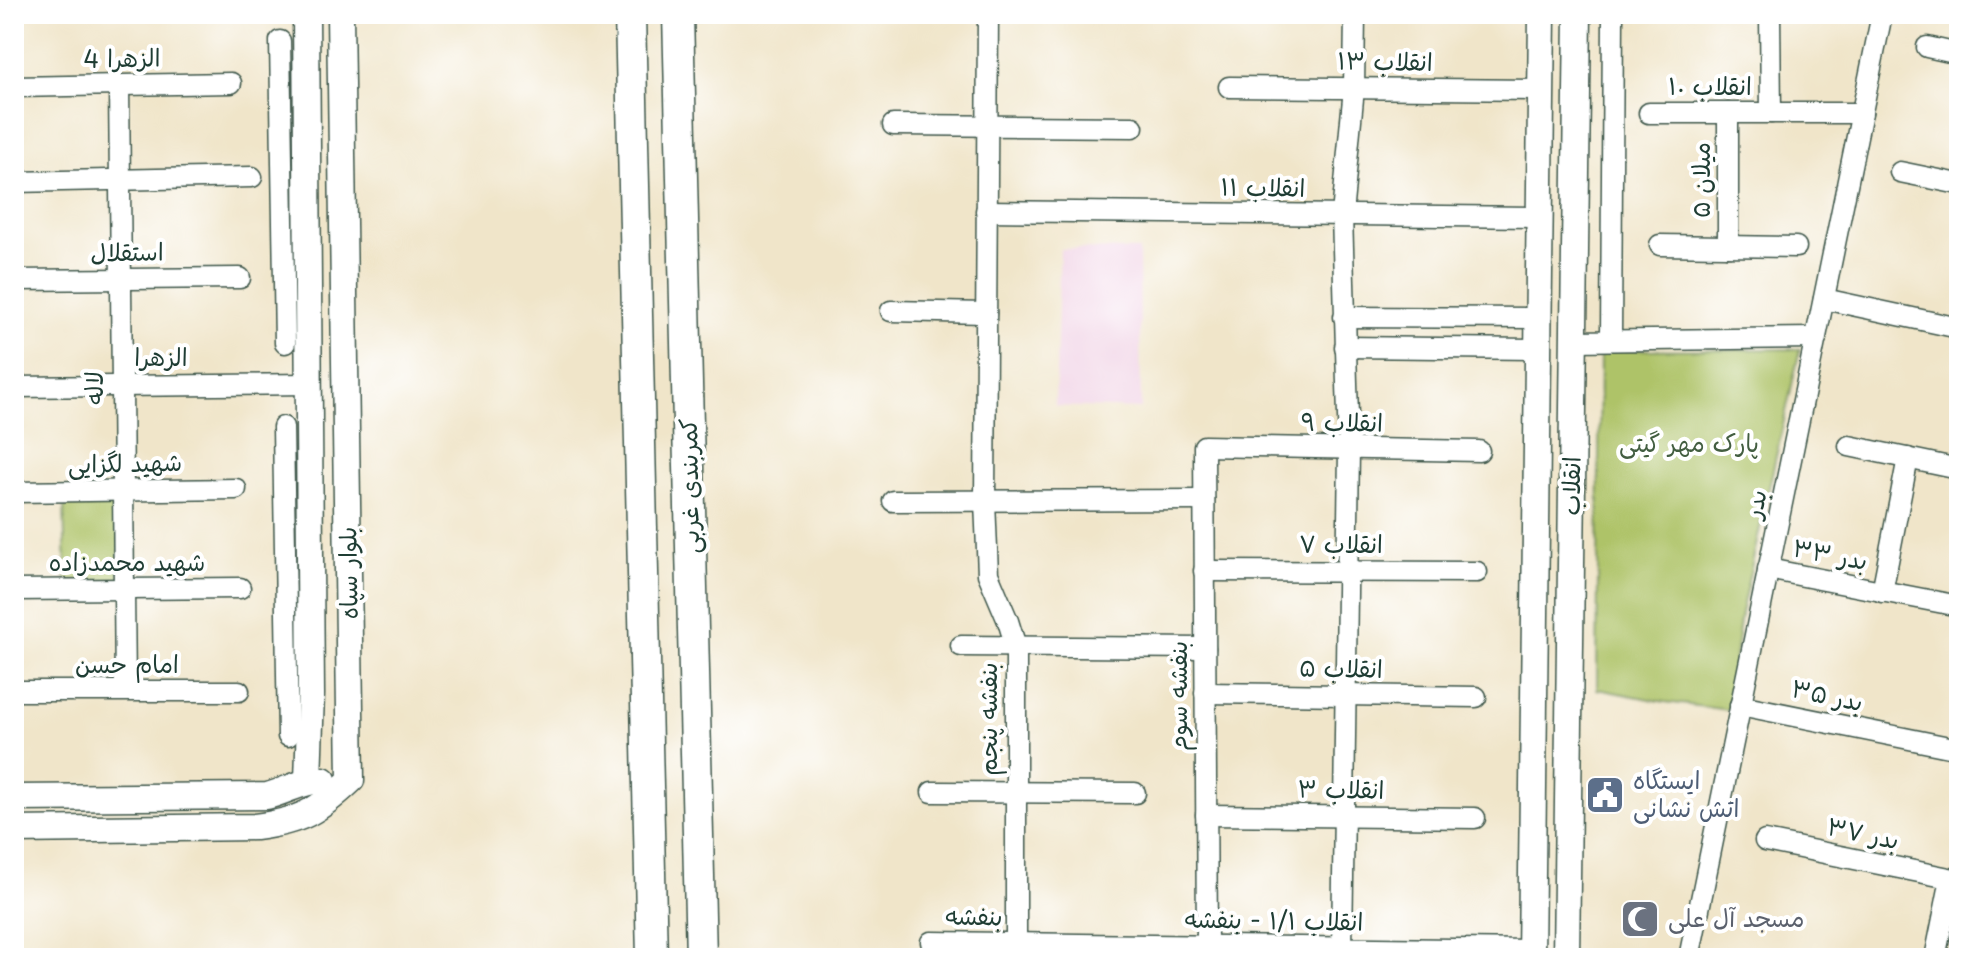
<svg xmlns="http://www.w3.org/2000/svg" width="1973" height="972" viewBox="0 0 1973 972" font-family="'Playpen Sans','Playpen Sans Arabic',sans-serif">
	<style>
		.built { fill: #f0d0e4 }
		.green { fill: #aec367; stroke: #66804e; stroke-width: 2 }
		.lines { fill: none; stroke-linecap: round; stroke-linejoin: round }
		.minor-casing { stroke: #3e564a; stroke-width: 23 }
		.major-casing { stroke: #3e564a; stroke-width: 29 }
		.highway-casing { stroke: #3e564a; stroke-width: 33 }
		.minor { stroke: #fff; stroke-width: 20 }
		.major { stroke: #fff; stroke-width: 26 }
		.highway { stroke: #fff; stroke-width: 30 }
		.labels { text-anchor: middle; stroke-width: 8; stroke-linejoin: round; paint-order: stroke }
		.street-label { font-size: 24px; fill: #1f3d34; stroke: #fff }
		.park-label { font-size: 24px; fill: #435e41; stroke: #fff }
		.service-label { font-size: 24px; fill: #4e5e75; stroke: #fff; text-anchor: start }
		.worship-label { font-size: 24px; fill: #5b616d; stroke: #fff; text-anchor: start }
	</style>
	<rect width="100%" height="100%" fill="#fff"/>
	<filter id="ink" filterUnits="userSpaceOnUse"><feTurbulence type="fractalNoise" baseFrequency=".0125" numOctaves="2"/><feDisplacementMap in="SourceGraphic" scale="16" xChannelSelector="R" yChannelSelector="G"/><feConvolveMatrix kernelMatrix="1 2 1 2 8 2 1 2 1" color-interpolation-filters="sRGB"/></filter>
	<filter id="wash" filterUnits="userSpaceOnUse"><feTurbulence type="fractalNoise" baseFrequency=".006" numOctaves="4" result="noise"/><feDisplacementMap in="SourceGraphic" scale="32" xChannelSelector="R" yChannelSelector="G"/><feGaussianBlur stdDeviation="1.8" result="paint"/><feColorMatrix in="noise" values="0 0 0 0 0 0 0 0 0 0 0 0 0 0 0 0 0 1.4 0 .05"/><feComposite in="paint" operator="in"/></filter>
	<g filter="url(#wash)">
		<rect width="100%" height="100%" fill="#f0e5c9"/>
		<polygon class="built" points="1060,249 1139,250 1141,409 1055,406"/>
		<g class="green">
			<polygon points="1800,349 1741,613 1728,710 1665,702 1597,689 1600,350"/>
			<polygon points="119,500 120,581 66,582 64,501"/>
		</g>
	</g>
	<g filter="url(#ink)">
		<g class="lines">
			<g class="minor-casing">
				<g id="minor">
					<polyline points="988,14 985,501 988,574 1008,621 1016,647 1016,958"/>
					<polyline points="1770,14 1771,113"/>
					<polyline points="280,41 285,343"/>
					<polyline points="1927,47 1959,54"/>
					<polyline points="119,85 125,690"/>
					<polyline points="14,87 231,83"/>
					<polyline points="1229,87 1541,90"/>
					<polyline points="1649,113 1862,113"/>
					<polyline points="1728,113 1728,246"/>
					<polyline points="893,125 1133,127"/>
					<polyline points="1900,172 1959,184"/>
					<polyline points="14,182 252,177"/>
					<polyline points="986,211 1539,217"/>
					<polyline points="1660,245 1796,247"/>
					<polyline points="14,280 240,278"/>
					<polyline points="1824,299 1959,328"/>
					<polyline points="891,311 986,313"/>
					<polyline points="1344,317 1538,318"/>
					<polyline points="1611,340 1613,14"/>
					<polyline points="1574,341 1816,338"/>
					<polyline points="1345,347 1538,349"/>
					<polyline points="14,387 308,384"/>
					<polyline points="283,427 288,736"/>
					<polyline points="1849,446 1959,469"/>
					<polyline points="14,492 236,489"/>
					<polyline points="893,501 1204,500"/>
					<polyline points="1768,569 1959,606"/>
					<polyline points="1204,571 1477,572"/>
					<polyline points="14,590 240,588"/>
					<polyline points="1882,592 1908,458"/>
					<polyline points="961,646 1205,648"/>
					<polyline points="14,691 239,691"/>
					<polyline points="1205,693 1476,697"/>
					<polyline points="1740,705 1959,749"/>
					<polyline points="932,792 1135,793"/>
					<polyline points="1206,815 1475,818"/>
					<polyline points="1765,841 1959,880"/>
					<polyline points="931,942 1531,950"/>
					<polyline points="1207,945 1204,446 1479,451"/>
					<polyline points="1342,949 1349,450 1342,215 1354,88 1355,14"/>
					<polyline points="1689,958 1882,14"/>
					<polyline points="1935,958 1951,879"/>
				</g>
			</g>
			<g class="major-casing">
				<g id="major">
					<polyline points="306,14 311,694 308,780"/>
					<path d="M14,798l253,-2c20,-5 36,-16 56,-16"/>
					<path d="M14,830l241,-3c46,-6 62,-15 96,-47l-11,-766"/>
					<polyline points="1531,958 1542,14"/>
					<polyline points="1566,958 1578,14"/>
				</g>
			</g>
			<g class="highway-casing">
				<g id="highway">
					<polyline points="630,14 652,958"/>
					<polyline points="678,14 701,958"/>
				</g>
			</g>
			<use href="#minor" class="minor"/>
			<use href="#major" class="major"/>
			<use href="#highway" class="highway"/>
		</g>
	</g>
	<defs>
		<g id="civic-square" transform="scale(2)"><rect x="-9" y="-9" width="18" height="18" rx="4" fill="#5c6f8a" stroke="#fff"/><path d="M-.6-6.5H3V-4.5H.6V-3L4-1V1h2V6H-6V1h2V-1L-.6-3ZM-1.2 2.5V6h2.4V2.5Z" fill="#fff"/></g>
		<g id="mosque-square" transform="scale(2)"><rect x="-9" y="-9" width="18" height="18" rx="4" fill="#6b7280" stroke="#fff"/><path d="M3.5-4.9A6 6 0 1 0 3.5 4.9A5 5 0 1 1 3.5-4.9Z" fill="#fff"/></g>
	</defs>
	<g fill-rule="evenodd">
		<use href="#civic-square" x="1605" y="795"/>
		<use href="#mosque-square" x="1640" y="919"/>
	</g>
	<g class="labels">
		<g class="street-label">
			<text transform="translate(122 59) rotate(-1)" y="8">الزهرا 4</text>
			<text transform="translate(1385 62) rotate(1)" y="8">انقلاب ۱۳</text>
			<text x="1710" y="95">انقلاب ۱۰</text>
			<text transform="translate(1702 180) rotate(-90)" y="8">میلان ۵</text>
			<text transform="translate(1263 188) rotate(1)" y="8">انقلاب ۱۱</text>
			<text transform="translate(127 253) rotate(-1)" y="8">استقلال</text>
			<text x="161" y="366">الزهرا</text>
			<text transform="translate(95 388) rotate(-90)" y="8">لاله</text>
			<text transform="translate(1342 423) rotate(1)" y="8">انقلاب ۹</text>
			<text transform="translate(125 464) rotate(-1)" y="8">شهید لگزایی</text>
			<text transform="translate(690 486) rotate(-91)" y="8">کمربندی غربی</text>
			<text transform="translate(1572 486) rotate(-89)" y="8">انقلاب</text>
			<text transform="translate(1756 504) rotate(-77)" y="8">بدر</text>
			<text x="1341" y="553">انقلاب ۷</text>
			<text transform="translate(1830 555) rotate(11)" y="8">بدر ۳۳</text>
			<text x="127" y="571">شهید محمدزاده</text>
			<text transform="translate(349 573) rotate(-91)" y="8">بلوار سپاه</text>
			<text x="127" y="673">امام حسن</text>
			<text transform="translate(1341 669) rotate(1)" y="8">انقلاب ۵</text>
			<text transform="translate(1179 696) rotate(-90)" y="8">بنفشه سوم</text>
			<text transform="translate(1827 696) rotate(12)" y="8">بدر ۳۵</text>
			<text transform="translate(989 719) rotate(-90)" y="8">بنفشه پنجم</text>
			<text transform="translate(1341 790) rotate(1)" y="8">انقلاب ۳</text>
			<text transform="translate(1863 834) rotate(12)" y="8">بدر ۳۷</text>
			<text transform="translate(974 917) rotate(1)" y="8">بنفشه</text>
			<text transform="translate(1274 921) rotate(1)" y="8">انقلاب ۱/۱ - بنفشه</text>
		</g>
		<g class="park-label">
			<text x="1689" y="452">پارک مهر گیتی</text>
		</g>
		<g class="service-label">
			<text x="1633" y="789">ایستگاه<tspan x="1633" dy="28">اتش نشانی</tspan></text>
		</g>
		<g class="worship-label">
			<text x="1668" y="927">مسجد آل علی</text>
		</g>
	</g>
	<rect width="1973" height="972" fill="none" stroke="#fff" stroke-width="48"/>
</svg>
